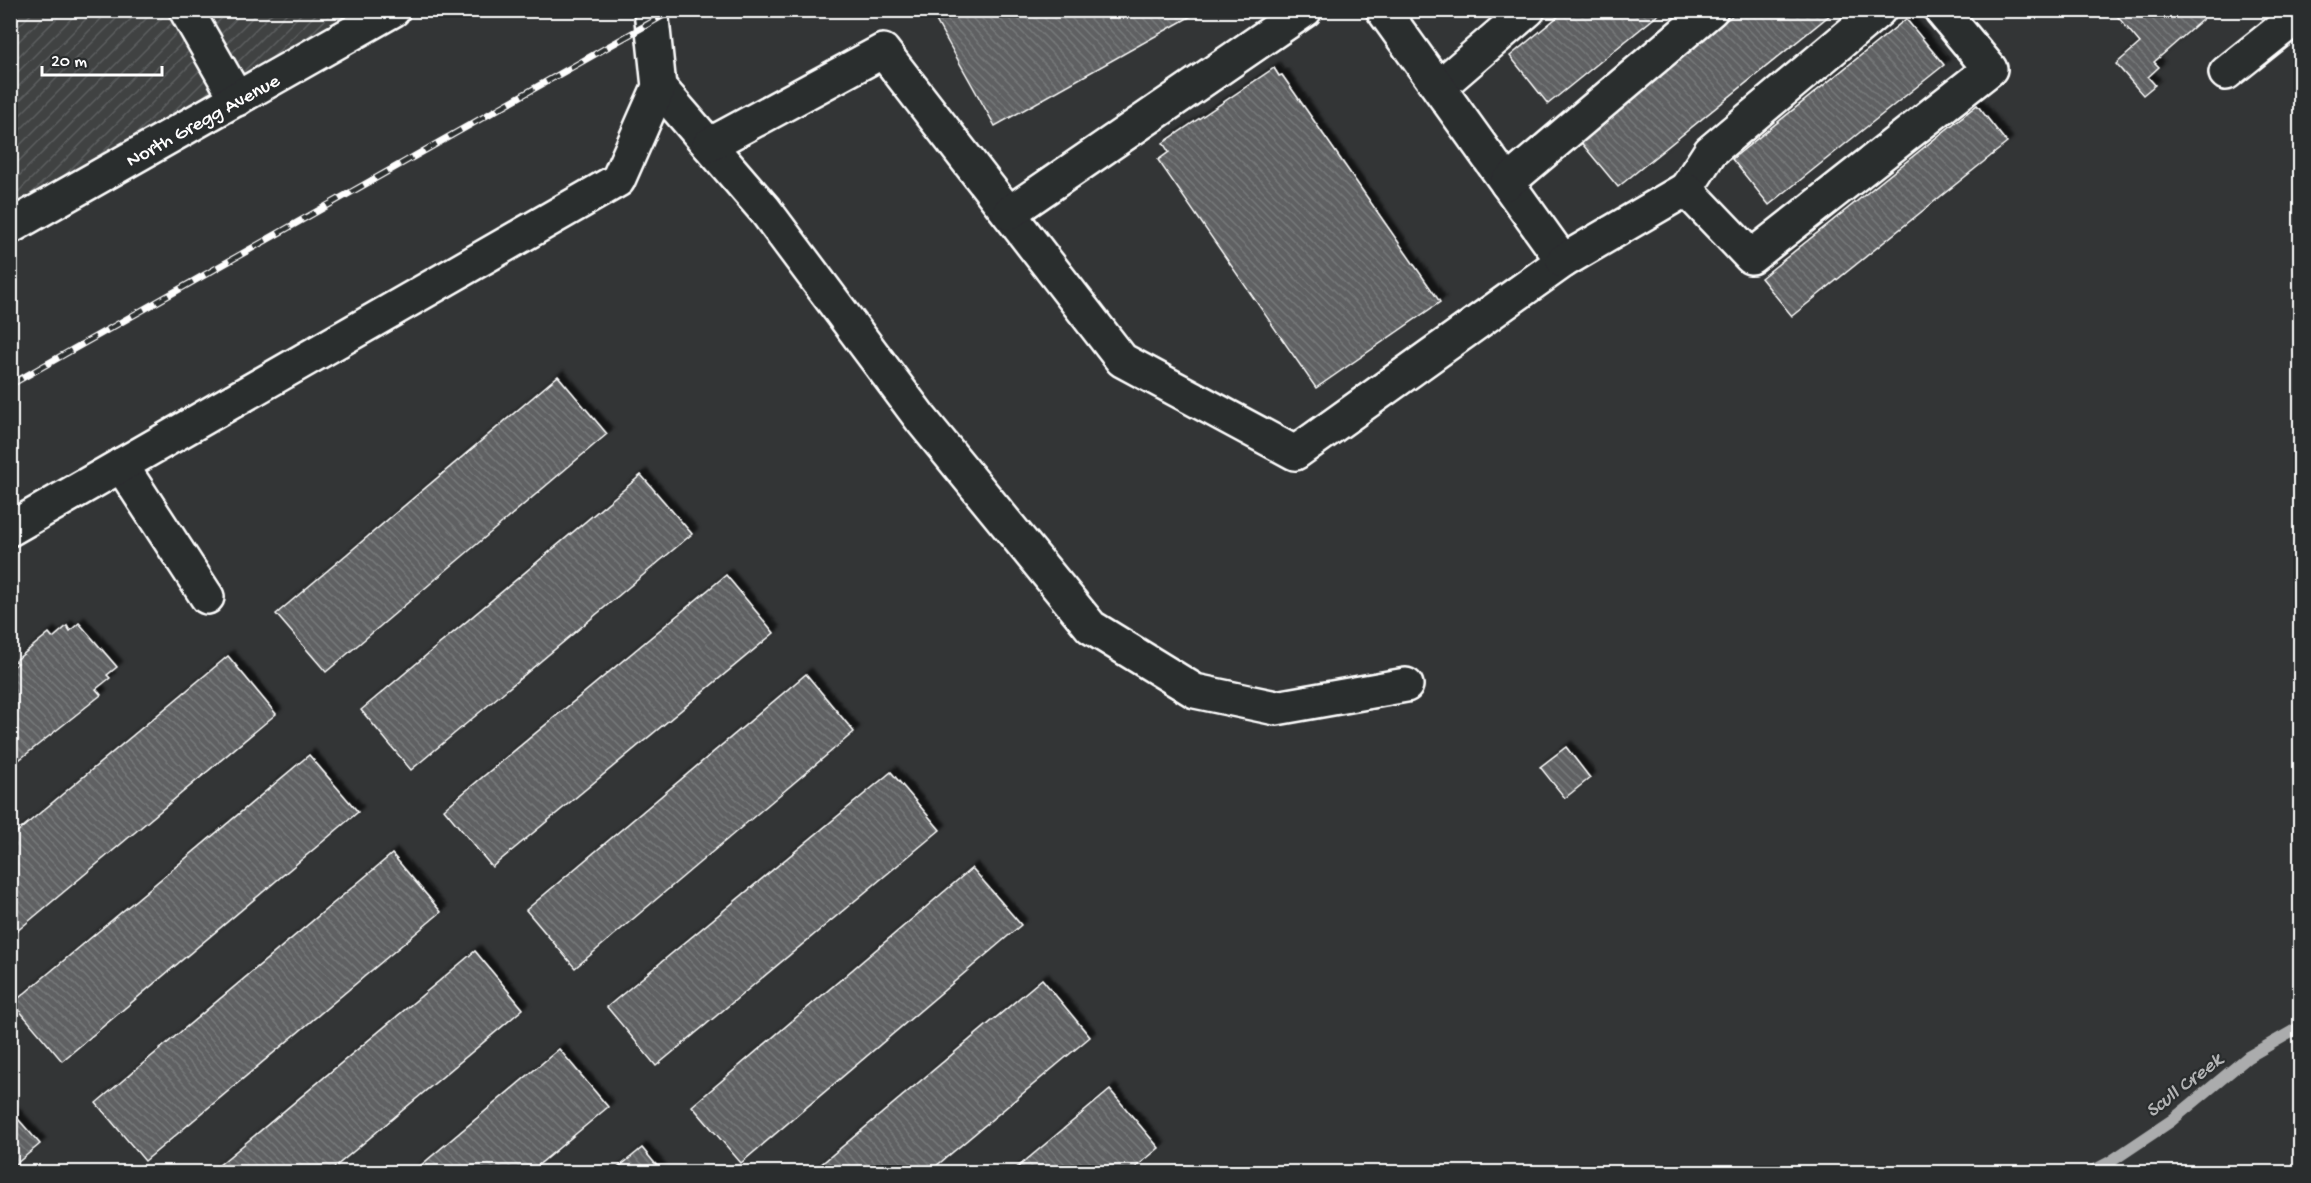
<svg xmlns="http://www.w3.org/2000/svg" width="2311" height="1183" viewBox="0 0 2311 1183" font-family="'Gochi Hand',sans-serif">
	<style>
		.industrial { fill: url(#industrial-furrows) }
		.lines { fill: none; stroke-linecap: round; stroke-linejoin: round }
		.stream { stroke: #abacad; stroke-width: 12 }
		.building { fill: url(#building-back-hatch); stroke: #fff; stroke-width: 1.5; filter: url(#shadow) }
		.minor-casing { stroke: #fff; stroke-width: 38 }
		.major-casing { stroke: #fff; stroke-width: 38 }
		.minor { stroke: #2a2d2e; stroke-width: 33 }
		.major { stroke: #2a2d2e; stroke-width: 33 }
		.rail-casing { stroke: #fff; stroke-width: 7 }
		.rail { stroke: #2a2d2e; stroke-width: 4.5; stroke-dasharray: 14; stroke-linecap: butt }
		.labels { text-anchor: middle; stroke-width: 4.5; stroke-linejoin: round; paint-order: stroke }
		.street-label { font-size: 20px; fill: #fff; stroke: #2a2d2e }
		.water-label { font-size: 21px; font-style: italic; fill: #b2b3b4; stroke: #2a2d2e }
	</style>
	<defs>
		<pattern id="industrial-furrows" width="10" height="10" patternUnits="userSpaceOnUse" patternTransform="scale(1.5)"><rect width="10" height="10" fill="#404243"/><path d="M-1 1l2-2M0 10L10 0M9 11l2-2" fill="none" stroke="#5d5e5f"/></pattern>
		<pattern id="building-back-hatch" width="6" height="6" patternUnits="userSpaceOnUse" patternTransform="scale(1.5)"><rect width="6" height="6" fill="#5f6162"/><path d="M-1 5l2 2M0 0l6 6M5-1l2 2" fill="none" stroke="#77797a"/></pattern>
		<filter id="shadow"><feDropShadow dx="5.5" dy="-5.5" stdDeviation="1.5" flood-color="#0009"/></filter>
	</defs>
	<rect width="100%" height="100%" fill="#333536"/>
	<filter id="ink" filterUnits="userSpaceOnUse"><feTurbulence type="fractalNoise" baseFrequency=".0167" numOctaves="2"/><feDisplacementMap in="SourceGraphic" scale="12" xChannelSelector="R" yChannelSelector="G"/><feConvolveMatrix kernelMatrix="1 2 1 2 8 2 1 2 1" color-interpolation-filters="sRGB"/></filter>
	<g filter="url(#ink)">
		<polygon class="industrial" points="11,11 393,11 11,227"/>
		<g class="lines">
			<polyline class="stream" points="2091,1172 2110,1162 2171,1121 2248,1057 2300,1027"/>
		</g>
		<g class="building">
			<polygon points="930,10 1202,10 995,126"/>
			<polygon points="1566,10 1664,10 1548,104 1510,56"/>
			<polygon points="1739,10 1836,10 1618,187 1579,140"/>
			<polygon points="2112,10 2195,10 2203,19 2154,62 2159,67 2148,77 2155,85 2143,95 2116,64 2140,43"/>
			<polygon points="1906,19 1944,65 1769,205 1732,159"/>
			<polygon points="1274,68 1279,76 1282,75 1440,302 1316,388 1158,160 1169,152 1163,143"/>
			<polygon points="1977,105 2007,143 1792,316 1761,278"/>
			<polygon points="558,376 607,434 326,672 276,614"/>
			<polygon points="641,475 692,534 411,770 361,710"/>
			<polygon points="726,575 774,633 492,867 444,809"/>
			<polygon points="79,623 117,667 107,675 110,678 96,689 101,695 10,767 10,669 18,663 15,661 49,633 53,638 67,626 70,631"/>
			<polygon points="228,656 276,714 10,937 10,838"/>
			<polygon points="806,674 854,732 575,968 526,910"/>
			<polygon points="1566,747 1590,778 1565,798 1540,767"/>
			<polygon points="309,755 358,812 62,1061 13,1003"/>
			<polygon points="891,772 940,830 656,1066 607,1007"/>
			<polygon points="392,854 441,912 145,1161 96,1103"/>
			<polygon points="972,868 1021,925 741,1163 692,1106"/>
			<polygon points="475,951 523,1009 329,1172 211,1172"/>
			<polygon points="1042,979 1090,1037 929,1172 812,1172"/>
			<polygon points="559,1049 608,1107 530,1172 413,1172"/>
			<polygon points="1110,1090 1159,1148 1130,1172 1012,1172"/>
			<polygon points="10,1110 40,1144 10,1169"/>
			<polygon points="642,1148 662,1172 613,1172"/>
		</g>
		<g class="lines">
			<g class="minor-casing">
				<g id="minor">
					<polyline points="186,10 237,99"/>
					<polyline points="2226,73 2300,14"/>
					<polyline points="659,87 765,210 921,419 1091,627 1195,691 1276,708 1406,685"/>
					<polyline points="1439,87 1528,10"/>
					<polyline points="709,145 883,51 1122,360 1295,453 1563,261 1383,10"/>
					<polyline points="1507,183 1711,10"/>
					<polyline points="1686,189 1710,152 1879,10"/>
					<polyline points="1009,213 1305,10"/>
					<polyline points="1563,261 1686,189 1751,257 1990,69 1941,10"/>
					<polyline points="121,465 207,597"/>
					<polyline points="10,529 618,180 659,87 651,10"/>
				</g>
			</g>
			<g class="major-casing">
				<polyline id="major" points="10,227 393,10"/>
			</g>
			<use href="#minor" class="minor"/>
			<use href="#major" class="major"/>
			<g class="rail-casing">
				<polyline id="rail" points="10,385 673,10"/>
			</g>
			<use href="#rail" class="rail"/>
		</g>
	</g>
	<g class="labels">
		<g class="street-label">
			<text transform="translate(202 119) rotate(-29)" y="7">North Gregg Avenue</text>
		</g>
		<g class="water-label">
			<text transform="translate(2183 1084) rotate(-38)" y="7">Scull Creek</text>
		</g>
	</g>
	<rect width="2311" height="1183" fill="none" stroke="#2a2d2e" stroke-width="36"/>
	<rect x="18" y="18" width="2275" height="1147" fill="none" stroke="#fff" stroke-width="2" filter="url(#ink)"/>
	<path d="M42 66v9h120v-9" fill="none" stroke="#ffffff" stroke-width="3"/>
	<text x="51" y="66" font-size="18" fill="#ffffff" stroke="#2a2d2e" stroke-width="4.5" paint-order="stroke">20 m</text>
</svg>
